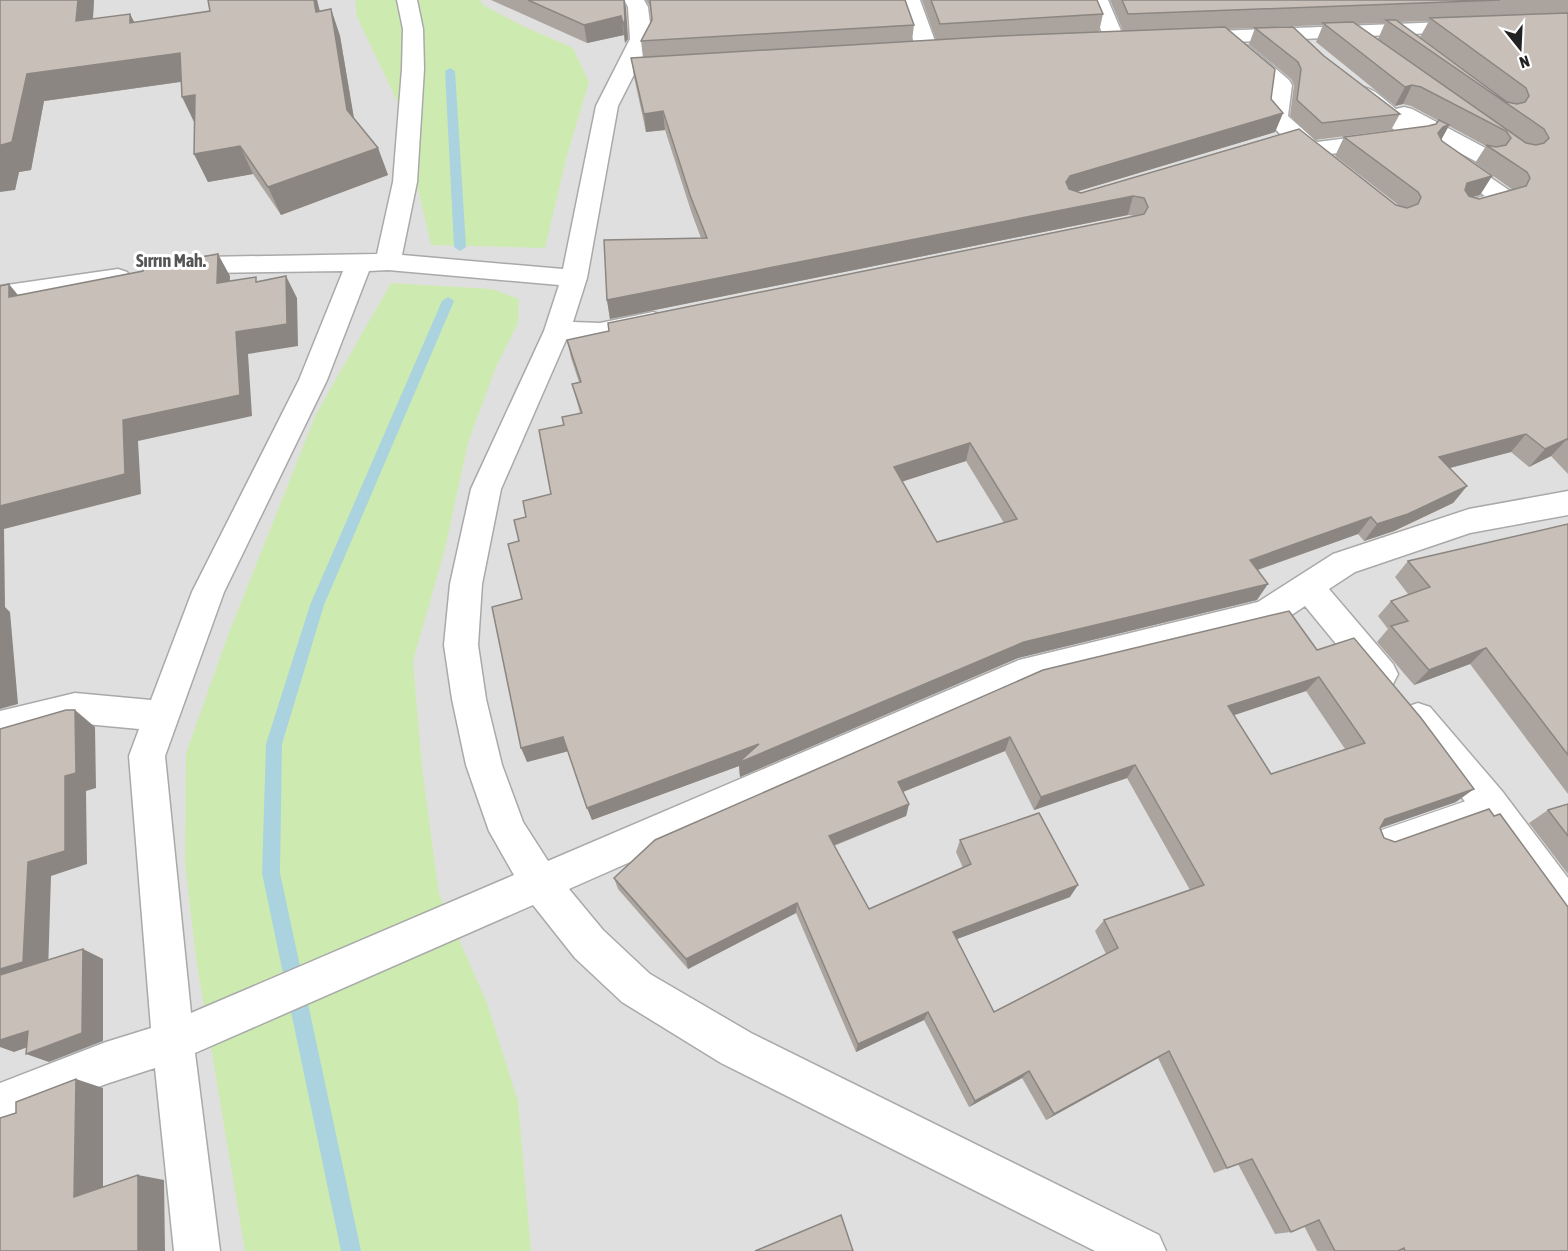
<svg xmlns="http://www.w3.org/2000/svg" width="1568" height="1251" viewBox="0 0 1568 1251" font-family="'Asap Condensed',sans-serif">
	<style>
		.residential { fill: #e0dfdf }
		.grass { fill: #cdebb0 }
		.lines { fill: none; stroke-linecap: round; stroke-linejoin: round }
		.stream { fill: #aad3df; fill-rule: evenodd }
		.lane-casing { stroke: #a9a9a9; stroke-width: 2 }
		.street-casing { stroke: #a9a9a9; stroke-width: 3 }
		.lane { fill: #fff; fill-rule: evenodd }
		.street { fill: #fff; fill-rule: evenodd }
		.wall { fill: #aba49e; fill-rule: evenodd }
		.shaded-wall { fill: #8b8681 }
		.building { fill: #c7bfb8; stroke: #8b8681; stroke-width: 1.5; fill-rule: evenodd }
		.labels { text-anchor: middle; stroke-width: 6; stroke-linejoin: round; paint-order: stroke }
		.far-district-label { font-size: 18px; font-weight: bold; fill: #555; stroke: #fff }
	</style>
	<rect width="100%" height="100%" fill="#f2efe9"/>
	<rect class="residential" x="0" y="0" width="1568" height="1251"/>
	<g class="grass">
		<polygon points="355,0 480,0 483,5 523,26 573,48 589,82 567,155 545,248 431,245 398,103 357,17"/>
		<polygon points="391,283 492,289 519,299 518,323 496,367 468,443 445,549 413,661 422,767 439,894 487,1003 518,1101 531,1251 245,1251 196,959 185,863 186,753 228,635 316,414"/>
	</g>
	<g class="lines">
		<g class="stream">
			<polygon points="450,68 455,71 466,247 460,251 454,247 445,71"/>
			<polygon points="448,297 454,301 324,605 282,744 280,873 361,1251 341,1251 262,873 266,744 310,605 442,301"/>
		</g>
		<g class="lane-casing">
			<polygon id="lane" points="1489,793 1497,796 1500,803 1497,810 1378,852 1370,848 1367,841 1370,834"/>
		</g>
		<g class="street-casing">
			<g id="street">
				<path d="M397,0h20l6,29 1,40 -7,113 -15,73 161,14 33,-163 34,-67 -2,-32 -4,-7h20l4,7 4,32 -34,67 -31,172 -14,44 27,1 53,-11 9,3 4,6 -4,6 -62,14 -34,-1 -65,149 -19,95 -4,61 8,54 16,66 21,57 25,39 471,-201 239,-58 75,-48 136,-45 99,-18v24l-98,18 -115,39 -26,17 64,75 5,10 -5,10 -12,5 -12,-5 -64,-78 -27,18 -12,4 -230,55 -467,206 34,41 47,44 101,59 408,202 7,16h-71l-374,-188 -99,-61 -47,-44 -42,-53 -338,148 25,198h-46l-19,-183 -49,16 -106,41v-42l106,-41 45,-14 -22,-272 10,-27 -64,-6 -75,20v-32l75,-18 76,7 41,-108 107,-212 44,-109 -138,2 -25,4 -9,-2 -4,-6 4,-6 34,-6 172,-3 16,-72 9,-113 1,-40zM388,270l171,15 -15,46 -73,158 -21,95 -6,61 8,54 14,66 23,66 25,44 -323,138 -26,-257 59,-164 103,-212 42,-109z"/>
				<polygon points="900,0 920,0 939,52 936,57 928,58 920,57 917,52"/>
				<polygon points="1088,0 1108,0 1125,40 1121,44 1114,46 1107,44"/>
				<polygon points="1470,21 1477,23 1480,27 1477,31 1192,44 1185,42 1182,38 1185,34 1192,32"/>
				<path d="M1241,45l8,1 40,34 3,5 -4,31 29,26 80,-10 -45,-35 -3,-5 3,-5c18,-4 31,12 44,22l8,-2 8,2 81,43 4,5 -4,5 -8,2 -8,-2 -49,-26 -3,5 -8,2 -87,11 6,7 -4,5c-5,1 -9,3 -14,1 -10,-4 -45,-39 -52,-49l4,-31 -40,-36 3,-5z"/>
				<polygon points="1450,153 1458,155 1513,193 1516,198 1513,203 1467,216 1458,213 1455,208 1458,203 1485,196 1442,165 1438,160 1442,155"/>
				<polygon points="118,269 127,272 131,278 127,284 0,304 0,286"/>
				<polygon points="1418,703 1430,707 1502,791 1568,878 1568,929 1554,924 1476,815 1406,729 1401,718 1406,707"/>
			</g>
		</g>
		<use href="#lane" class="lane"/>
		<use href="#street" class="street"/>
	</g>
	<g class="wall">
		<polygon points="0,0 94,0 93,19 130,14 134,22 317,0 320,11 331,9 340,36 354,118 378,148 388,175 281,215 253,174 208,182 194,154 195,123 181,82 44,101 31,170 19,172 15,190"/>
		<polygon points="491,0 625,0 628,39 625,43 624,35 587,43"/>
		<path d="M646,0h259l9,25 -2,16 24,-1 -14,-40h175l6,14 -4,18 24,-1 -13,-31h458v474l-17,-18 -22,11 -18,-15 -61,16 17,18 -14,17 -59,28 -30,10 -6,-7 -100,36 -1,30 -239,58 -278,119 -1,-11 -147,54 -24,-69 -41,11 -8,-221 7,-24 25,-23 13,-69 16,-12 -8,-29 7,-2 -8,-24 -4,-18 568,-124 -7,-1 -518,104 -3,-19 94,-62 -9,-24 -27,-84 -19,2 -12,-55 -3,-19h12l-2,-17 11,-20 -2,-14zM1429,21l-9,16 88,65 -109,-80zM1385,23l-7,16 -23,-15zM1323,25l-7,17 79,64 8,-2 8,2 28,15 -3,3 -8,2 -84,11 -9,19 66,51 -5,-2 -315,-12 -5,-1 199,-60 8,-19 -12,-14 -44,-70zM1449,126l37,20 -11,17 38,27 -34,9 -7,-2 8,-2 12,-19 -50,-35 -1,-1zM966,461l38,62 -67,19 -35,-61z"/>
		<polygon points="1255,28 1324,56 1400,114 1391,130 1315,140 1290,116 1294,85 1291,79 1249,44"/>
		<polygon points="1568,524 1568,794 1470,664 1414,685 1377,642 1388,629 1378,616 1391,601 1408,594 1395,577 1408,561"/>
		<path d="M1317,650l139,152 -76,26 188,423h-251l-13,-25 -13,6 -16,2 -37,-70 -24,9 -56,-115 -112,62 -24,-42 -53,29 -45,-87 -68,32 -60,-139 -108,56 -70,-80 -4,-11 429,-208zM1306,691l39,58 -74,25 -38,-59zM1005,751l29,59 93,-32 63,112 -86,30 -9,11 11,23 -112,58 -37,-73 113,-42 -110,-57 -4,12 7,16 -94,41 -35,-63 72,-30 3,-12 -6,-12z"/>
		<polygon points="1568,804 1568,874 1529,823 1548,810"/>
	</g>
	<g class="shaded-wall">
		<polygon points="78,0 94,0 91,48 76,21"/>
		<polygon points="314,0 317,0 326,39 316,12"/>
		<polygon points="624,0 626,8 628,39 625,43 623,24"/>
		<polygon points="331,9 340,36 357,137 347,110"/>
		<polygon points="130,14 144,41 130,23"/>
		<polygon points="621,16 624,35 587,43 584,25"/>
		<polygon points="180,53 193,80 44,101 31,170 19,172 15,190 0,192 0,148 27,74"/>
		<polygon points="1412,85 1403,104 1395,106 1405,87"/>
		<polygon points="195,95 195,124 182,97"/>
		<polygon points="663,111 665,130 646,132 644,114"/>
		<polygon points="1283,113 1275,132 1065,195 1066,182 1070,176"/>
		<polygon points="1449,125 1439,144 1438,133 1443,127"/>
		<polygon points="240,146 253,174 208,182 194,154"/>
		<polygon points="378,148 388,175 281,215 268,187"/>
		<polygon points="1492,176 1480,195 1456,202 1467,183"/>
		<polygon points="1133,196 1128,215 610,319 607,300"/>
		<polygon points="218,254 230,276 229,305 217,283"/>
		<polygon points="286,276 297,298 298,346 248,354 252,416 138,441 141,494 4,529 5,607 10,612 18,704 0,709 0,506 123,420 236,332"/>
		<polygon points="9,284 26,305 9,297"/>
		<polygon points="1526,434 1511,452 1426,474 1439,457"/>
		<polygon points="1567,439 1551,456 1529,467 1545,449"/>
		<polygon points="970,443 966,461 892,485 894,467"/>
		<polygon points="1467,486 1453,503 1394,531 1364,541 1377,524"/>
		<polygon points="1371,517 1358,534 1240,576 1250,560"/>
		<polygon points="1268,584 1257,600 1018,658 740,777 739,766 592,820 587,808 1024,642"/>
		<polygon points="1486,648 1470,664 1414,685 1429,670"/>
		<polygon points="1319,677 1306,691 1217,721 1228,706"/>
		<polygon points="75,710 95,727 96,788 86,791 87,864 51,876 48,973 0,988 0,969 28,862 65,776"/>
		<polygon points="563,737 569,751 527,762 521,748"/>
		<polygon points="1010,737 1005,751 895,795 898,782"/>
		<polygon points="1135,765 1127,778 1034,810 1041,797"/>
		<polygon points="1474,789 1456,802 1369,832 1385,819"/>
		<polygon points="909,804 906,816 827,848 829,836"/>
		<polygon points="1078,885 1070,897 949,942 953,932"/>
		<polygon points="797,903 796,913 688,969 686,959"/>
		<polygon points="83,949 103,959 103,1041 49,1062 26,1054"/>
		<polygon points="928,1012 924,1020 856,1052 858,1044"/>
		<polygon points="28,1031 50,1039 14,1052 0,1047 0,1040"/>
		<polygon points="1169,1051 1158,1058 1046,1120 1054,1114"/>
		<polygon points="1029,1071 1022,1078 969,1107 975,1101"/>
		<polygon points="76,1079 103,1088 103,1201 74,1197"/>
		<polygon points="138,1175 164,1180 165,1251 138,1251"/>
	</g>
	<g class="building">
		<polygon points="0,0 78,0 76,21 130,14 130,23 210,11 208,0 314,0 316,12 331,9 347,110 378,148 268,187 240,146 194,154 195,95 182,97 180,53 27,74 12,142 1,145 0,148"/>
		<polygon points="528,0 624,0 625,20 623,24 621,16 584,25"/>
		<polygon points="650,0 905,0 914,25 641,41 652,20"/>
		<polygon points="931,0 1097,0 1103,14 940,24"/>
		<polygon points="1122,0 1500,0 1128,14"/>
		<path d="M1568,13v427l-1,-1 -22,10 -19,-15 -87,23 28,29 -59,28 -31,10 -6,-7 -121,43 18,24 -244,58 -286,121 21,-19 -172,64 -24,-71 -42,11 -29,-141 30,-8 -14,-55 11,-3 -5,-21 12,-3 -3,-16 28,-7 -12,-64 25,-5 -2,-8 20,-4 -10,-29 9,-2 -14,-42 42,-9 -1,-8 527,-107 9,-2 4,-7 -4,-9 -11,-2 -526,104 -3,-60 103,-2 -17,-43 -27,-84 -19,3 -13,-56 369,-22 225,-9 50,42 -4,30 12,14 -213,63 -4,6 3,7 12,4 218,-64 97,76 11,3 11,-4 3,-7 -3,-5 -74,-55 84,-11 8,-2 3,-4 10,5 -6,2 -5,6 4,8 50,35 -25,7 -2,7 4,6 10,3 47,-13 4,-8 -3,-6 -41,-27 10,2 10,-2 5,-7 -5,-7 -85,-44 -9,-2 -7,2 -82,-64 30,-1 173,121 10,2 8,-2 5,-5 -5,-9 -158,-109h10l111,82 10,2 8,-2 4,-6 -3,-8 -96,-70zM970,443l47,76 -80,23 -43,-75z"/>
		<polygon points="1293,27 1324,56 1400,114 1322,123 1297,100 1301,69 1298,62 1255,28"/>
		<polygon points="218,254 217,283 256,277 256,282 286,276 287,324 236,332 240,395 123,420 125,474 0,506 0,286 9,284 9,297 143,271 144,267"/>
		<polygon points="1568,524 1568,755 1486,648 1429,670 1391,626 1408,621 1391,601 1430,587 1408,561"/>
		<path d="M1289,611l28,39 37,-12 67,80 53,71 -89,30 -5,9 4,10 11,4 94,-33 5,7 6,-2 68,93v344h-163l-1,-3 -6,3h-63l-16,-31 -28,12 -39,-73 -25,9 -58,-117 -115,63 -25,-43 -54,30 -47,-89 -70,32 -61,-141 -111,56 -72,-81 41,-38 388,-170zM1319,677l46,66 -94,31 -43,-68zM1010,737l31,60 94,-32 69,120 -100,35 14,28 -124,64 -41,-80 125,-47 -39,-72 -79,27 11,24 -102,45 -40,-73 80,-32 -11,-22z"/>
		<polygon points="66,710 75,710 76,773 65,776 65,851 28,862 23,962 0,969 0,729"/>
		<polygon points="1568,804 1568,836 1548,810"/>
		<polygon points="83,949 82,1033 26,1054 28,1031 0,1040 0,975"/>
		<polygon points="76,1079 74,1197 138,1175 138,1251 0,1251 0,1118 16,1113 16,1102"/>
		<polygon points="841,1215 853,1251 755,1251"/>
	</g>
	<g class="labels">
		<g class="far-district-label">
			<text x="171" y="267">Sırrın Mah.</text>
		</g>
	</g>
	<g transform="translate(1520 48) rotate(162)" stroke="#ffffff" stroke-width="4.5" paint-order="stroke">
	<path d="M0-4.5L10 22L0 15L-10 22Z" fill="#222222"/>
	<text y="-9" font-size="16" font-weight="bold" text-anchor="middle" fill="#222222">N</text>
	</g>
</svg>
